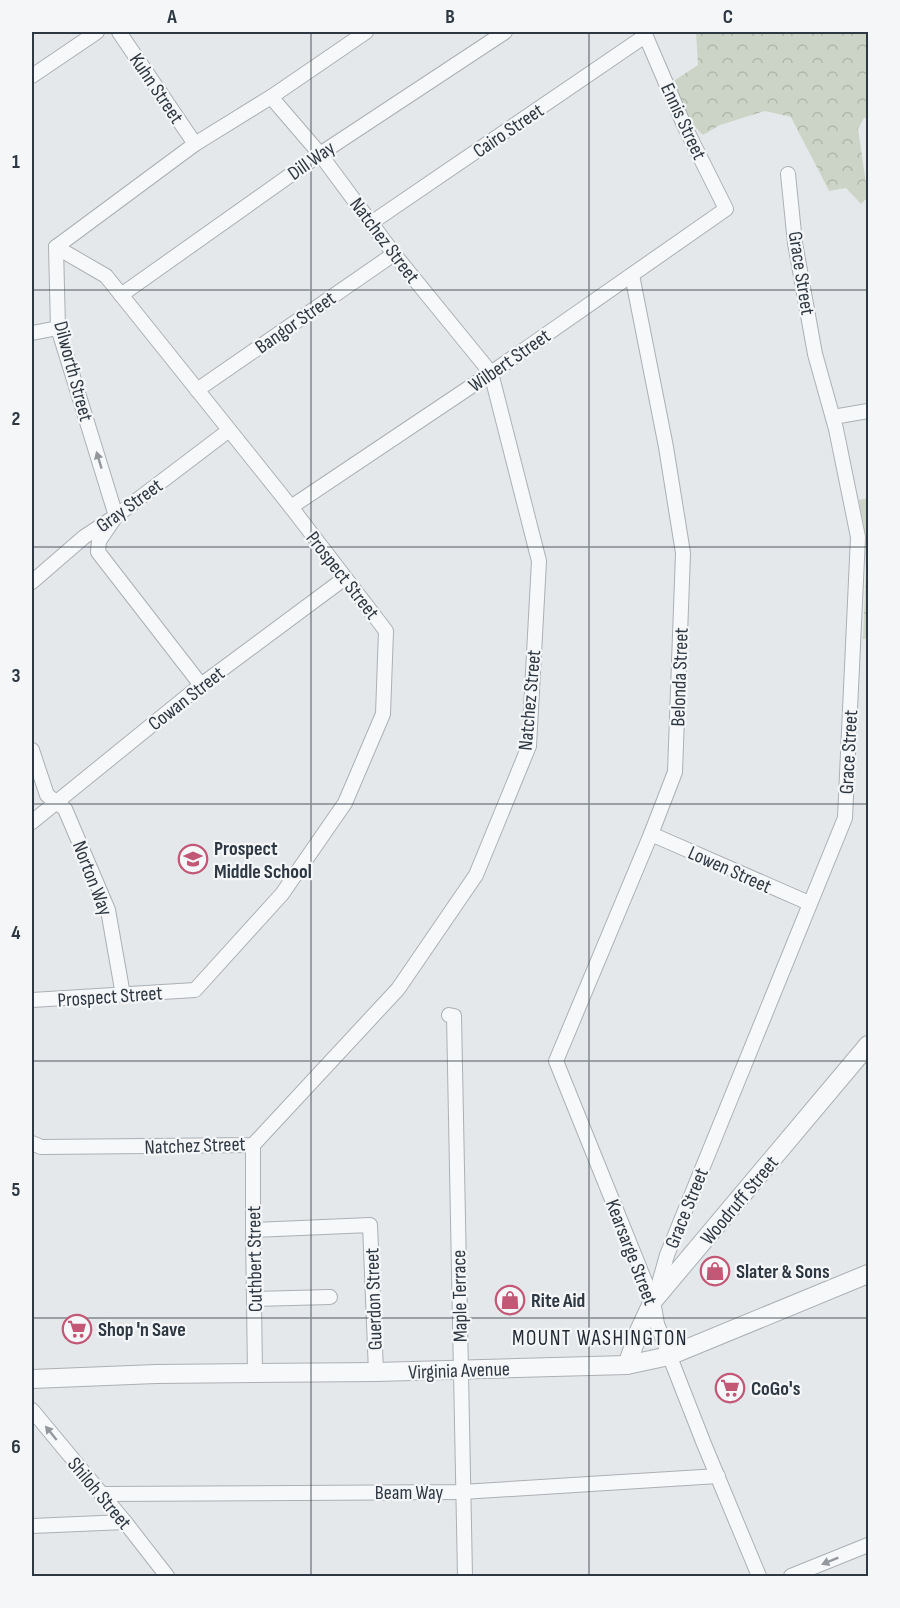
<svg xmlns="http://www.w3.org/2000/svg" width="900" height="1608" viewBox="0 0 900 1608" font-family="'Sofia Sans Condensed',sans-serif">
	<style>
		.grass { fill: url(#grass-tufts) }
		.forest { fill: url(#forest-crowns) }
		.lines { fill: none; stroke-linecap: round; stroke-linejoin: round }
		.minor-casing { stroke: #aab0b5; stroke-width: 16 }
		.tertiary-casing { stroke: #aab0b5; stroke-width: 20 }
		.minor { stroke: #f7f8f9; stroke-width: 14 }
		.tertiary { stroke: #f7f8f9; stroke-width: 18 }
		.oneway { fill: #92989e }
		.grid { fill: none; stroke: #2e3842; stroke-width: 1.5; stroke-opacity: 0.55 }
		.labels { text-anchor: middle; stroke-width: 4.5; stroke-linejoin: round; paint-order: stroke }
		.street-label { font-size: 20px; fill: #2e3842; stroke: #f4f6f8 }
		.poi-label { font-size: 20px; font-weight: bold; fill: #2e3842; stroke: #f4f6f8; text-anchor: start }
		.neighbourhood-label { font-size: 21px; letter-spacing: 1.5px; fill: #202933; stroke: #f4f6f8 }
		.neatline { fill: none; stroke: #2e3842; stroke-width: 2 }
		.grid-label { font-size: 20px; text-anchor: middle; font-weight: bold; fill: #2e3842 }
	</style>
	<defs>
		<pattern id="grass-tufts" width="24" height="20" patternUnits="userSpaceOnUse" patternTransform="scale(1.5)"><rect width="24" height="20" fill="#ccd4c7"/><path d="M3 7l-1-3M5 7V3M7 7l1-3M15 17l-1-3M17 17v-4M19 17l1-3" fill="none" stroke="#b0b7ac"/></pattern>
		<pattern id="forest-crowns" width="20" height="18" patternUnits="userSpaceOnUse" patternTransform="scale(1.5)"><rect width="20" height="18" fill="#ccd4c7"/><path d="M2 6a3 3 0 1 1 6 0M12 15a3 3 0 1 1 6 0" fill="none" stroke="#b0b7ac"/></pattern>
	</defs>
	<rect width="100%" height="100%" fill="#e5e8eb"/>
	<polygon class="grass" points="868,498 868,571 866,570 864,525 859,500"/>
	<g class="forest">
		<path d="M696,32h172v85l-4,1 -6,11 10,68 -7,7 -15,-16 -17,3c-12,-25 -26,-49 -38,-74l-26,-6 -45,14 -17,10 -14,-14 -17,-39 26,-17z"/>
		<polygon points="866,570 868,571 868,638 863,639"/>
	</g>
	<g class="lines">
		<g class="minor-casing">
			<g id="minor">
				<polyline points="119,32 195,144"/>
				<polyline points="32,76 97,32"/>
				<polyline points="371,223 645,36"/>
				<polyline points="56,247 58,328 116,516 99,541 98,552 201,685"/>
				<polyline points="56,247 195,144 271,97 366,32"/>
				<polyline points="632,275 666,447 683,553 675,772 651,834 556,1061 653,1301 657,1324 704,1444 759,1576"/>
				<polyline points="121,295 320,154 505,32"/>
				<polyline points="32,333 58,328"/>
				<polyline points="197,390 394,254"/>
				<polyline points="833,417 868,411"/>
				<polyline points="291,507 491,373 726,209 684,125 644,32"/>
				<polyline points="32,582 84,537 116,516 228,431"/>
				<polyline points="32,750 47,795 65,809 108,910 123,995"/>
				<polyline points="32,822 201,685 345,578"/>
				<polyline points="651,834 809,903"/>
				<polyline points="32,1000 195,990 282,894 345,803 383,714 386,631 291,507 106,276 56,247"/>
				<polyline points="449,1015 454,1016 465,1576"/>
				<polyline points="32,1143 41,1147 253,1145 398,989 476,875 529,746 539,561 491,373 394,254 320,154 271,97"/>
				<polyline points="253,1145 253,1230 255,1373"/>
				<polyline points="253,1230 370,1225 376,1372"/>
				<polyline points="656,1294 667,1255 845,818 858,537 836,429 815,354 795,243 788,174"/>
				<polyline points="254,1299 330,1297"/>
				<polyline points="32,1410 125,1522 167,1576"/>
				<polyline points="101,1494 462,1492 718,1476"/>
				<polyline points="32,1526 125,1522"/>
				<polyline points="791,1576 868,1545"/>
			</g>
		</g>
		<g class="tertiary-casing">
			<g id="tertiary">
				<polyline points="627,1365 639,1331 653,1301 868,1045"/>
				<polyline points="32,1379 156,1374 376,1372 627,1365 669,1356 868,1274"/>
			</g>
		</g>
		<use href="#minor" class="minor"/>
		<use href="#tertiary" class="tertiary"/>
	</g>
	<defs><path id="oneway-solid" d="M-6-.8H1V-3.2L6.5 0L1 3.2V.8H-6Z" transform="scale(1.5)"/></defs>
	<g class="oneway">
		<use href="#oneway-solid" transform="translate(99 460) rotate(-107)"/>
		<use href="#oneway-solid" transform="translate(51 1433) rotate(-129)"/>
		<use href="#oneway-solid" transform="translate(830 1561) rotate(158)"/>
	</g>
	<path class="grid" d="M311,32v1544M589,32v1544M32,290h836M32,547h836M32,804h836M32,1061h836M32,1318h836"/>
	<defs>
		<g id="school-ring" transform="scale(1.5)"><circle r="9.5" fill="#f4f6f8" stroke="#c25876" stroke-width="1.5"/><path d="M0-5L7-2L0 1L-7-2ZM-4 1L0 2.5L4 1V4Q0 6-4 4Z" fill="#c25876"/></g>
		<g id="shop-ring" transform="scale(1.5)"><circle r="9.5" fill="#f4f6f8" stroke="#c25876" stroke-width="1.5"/><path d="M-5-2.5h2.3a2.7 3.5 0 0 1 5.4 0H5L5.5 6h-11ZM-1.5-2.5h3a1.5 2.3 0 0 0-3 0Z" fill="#c25876"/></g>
		<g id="supermarket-ring" transform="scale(1.5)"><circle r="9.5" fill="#f4f6f8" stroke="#c25876" stroke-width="1.5"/><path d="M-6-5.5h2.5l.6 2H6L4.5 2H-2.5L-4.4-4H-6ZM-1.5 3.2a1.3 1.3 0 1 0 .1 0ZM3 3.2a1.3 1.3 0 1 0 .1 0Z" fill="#c25876"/></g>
	</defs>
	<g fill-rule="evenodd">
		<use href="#school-ring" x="193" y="859"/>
		<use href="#shop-ring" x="715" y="1271"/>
		<use href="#shop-ring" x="510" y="1300"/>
		<use href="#supermarket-ring" x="77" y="1329"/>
		<use href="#supermarket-ring" x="730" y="1388"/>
	</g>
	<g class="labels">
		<g class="street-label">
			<text transform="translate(157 88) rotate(56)" y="7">Kuhn Street</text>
			<text transform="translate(684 121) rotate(65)" y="7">Ennis Street</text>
			<text transform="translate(508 130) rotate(-34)" y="7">Cairo Street</text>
			<text transform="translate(311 160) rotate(-35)" y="7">Dill Way</text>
			<text transform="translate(385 240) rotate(53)" y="7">Natchez Street</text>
			<text transform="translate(802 273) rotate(81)" y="7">Grace Street</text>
			<text transform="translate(295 322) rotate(-35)" y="7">Bangor Street</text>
			<text transform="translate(509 360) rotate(-35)" y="7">Wilbert Street</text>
			<text transform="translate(74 371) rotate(75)" y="7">Dilworth Street</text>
			<text transform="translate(129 505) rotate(-36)" y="7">Gray Street</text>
			<text transform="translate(343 575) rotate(52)" y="7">Prospect Street</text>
			<text transform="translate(679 677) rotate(-88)" y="7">Belonda Street</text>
			<text transform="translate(186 698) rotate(-38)" y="7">Cowan Street</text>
			<text transform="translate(529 700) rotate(-85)" y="7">Natchez Street</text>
			<text transform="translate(848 752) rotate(-87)" y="7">Grace Street</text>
			<text transform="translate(730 869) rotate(24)" y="7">Lowen Street</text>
			<text transform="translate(93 878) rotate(69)" y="7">Norton Way</text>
			<text transform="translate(110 996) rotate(-4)" y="7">Prospect Street</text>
			<text transform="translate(195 1145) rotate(-2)" y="7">Natchez Street</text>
			<text transform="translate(739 1200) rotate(-50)" y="7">Woodruff Street</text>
			<text transform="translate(686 1208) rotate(-68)" y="7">Grace Street</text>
			<text transform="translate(632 1252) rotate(69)" y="7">Kearsarge Street</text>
			<text transform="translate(254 1259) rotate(-91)" y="7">Cuthbert Street</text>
			<text transform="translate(459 1296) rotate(-91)" y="7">Maple Terrace</text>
			<text transform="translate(373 1299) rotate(-92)" y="7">Guerdon Street</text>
			<text transform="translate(459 1370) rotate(-2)" y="7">Virginia Avenue</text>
			<text x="409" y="1499">Beam Way</text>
			<text transform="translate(100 1493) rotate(50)" y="7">Shiloh Street</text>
		</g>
		<g class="poi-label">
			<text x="214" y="855">Prospect<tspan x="214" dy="23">Middle School</tspan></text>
			<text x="736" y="1278">Slater &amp; Sons</text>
			<text x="531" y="1307">Rite Aid</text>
			<text x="98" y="1336">Shop 'n Save</text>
			<text x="751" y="1395">CoGo's</text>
		</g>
		<g class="neighbourhood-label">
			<text x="600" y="1345">MOUNT WASHINGTON</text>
		</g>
	</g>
	<rect width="900" height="1608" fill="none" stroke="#f4f6f8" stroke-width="66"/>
	<rect x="33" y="33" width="834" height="1542" class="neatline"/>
	<g class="grid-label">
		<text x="172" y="23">A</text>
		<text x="450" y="23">B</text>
		<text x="728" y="23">C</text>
		<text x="16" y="168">1</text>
		<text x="16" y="425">2</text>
		<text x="16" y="682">3</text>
		<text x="16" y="939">4</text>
		<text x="16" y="1196">5</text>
		<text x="16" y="1453">6</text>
	</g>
</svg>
